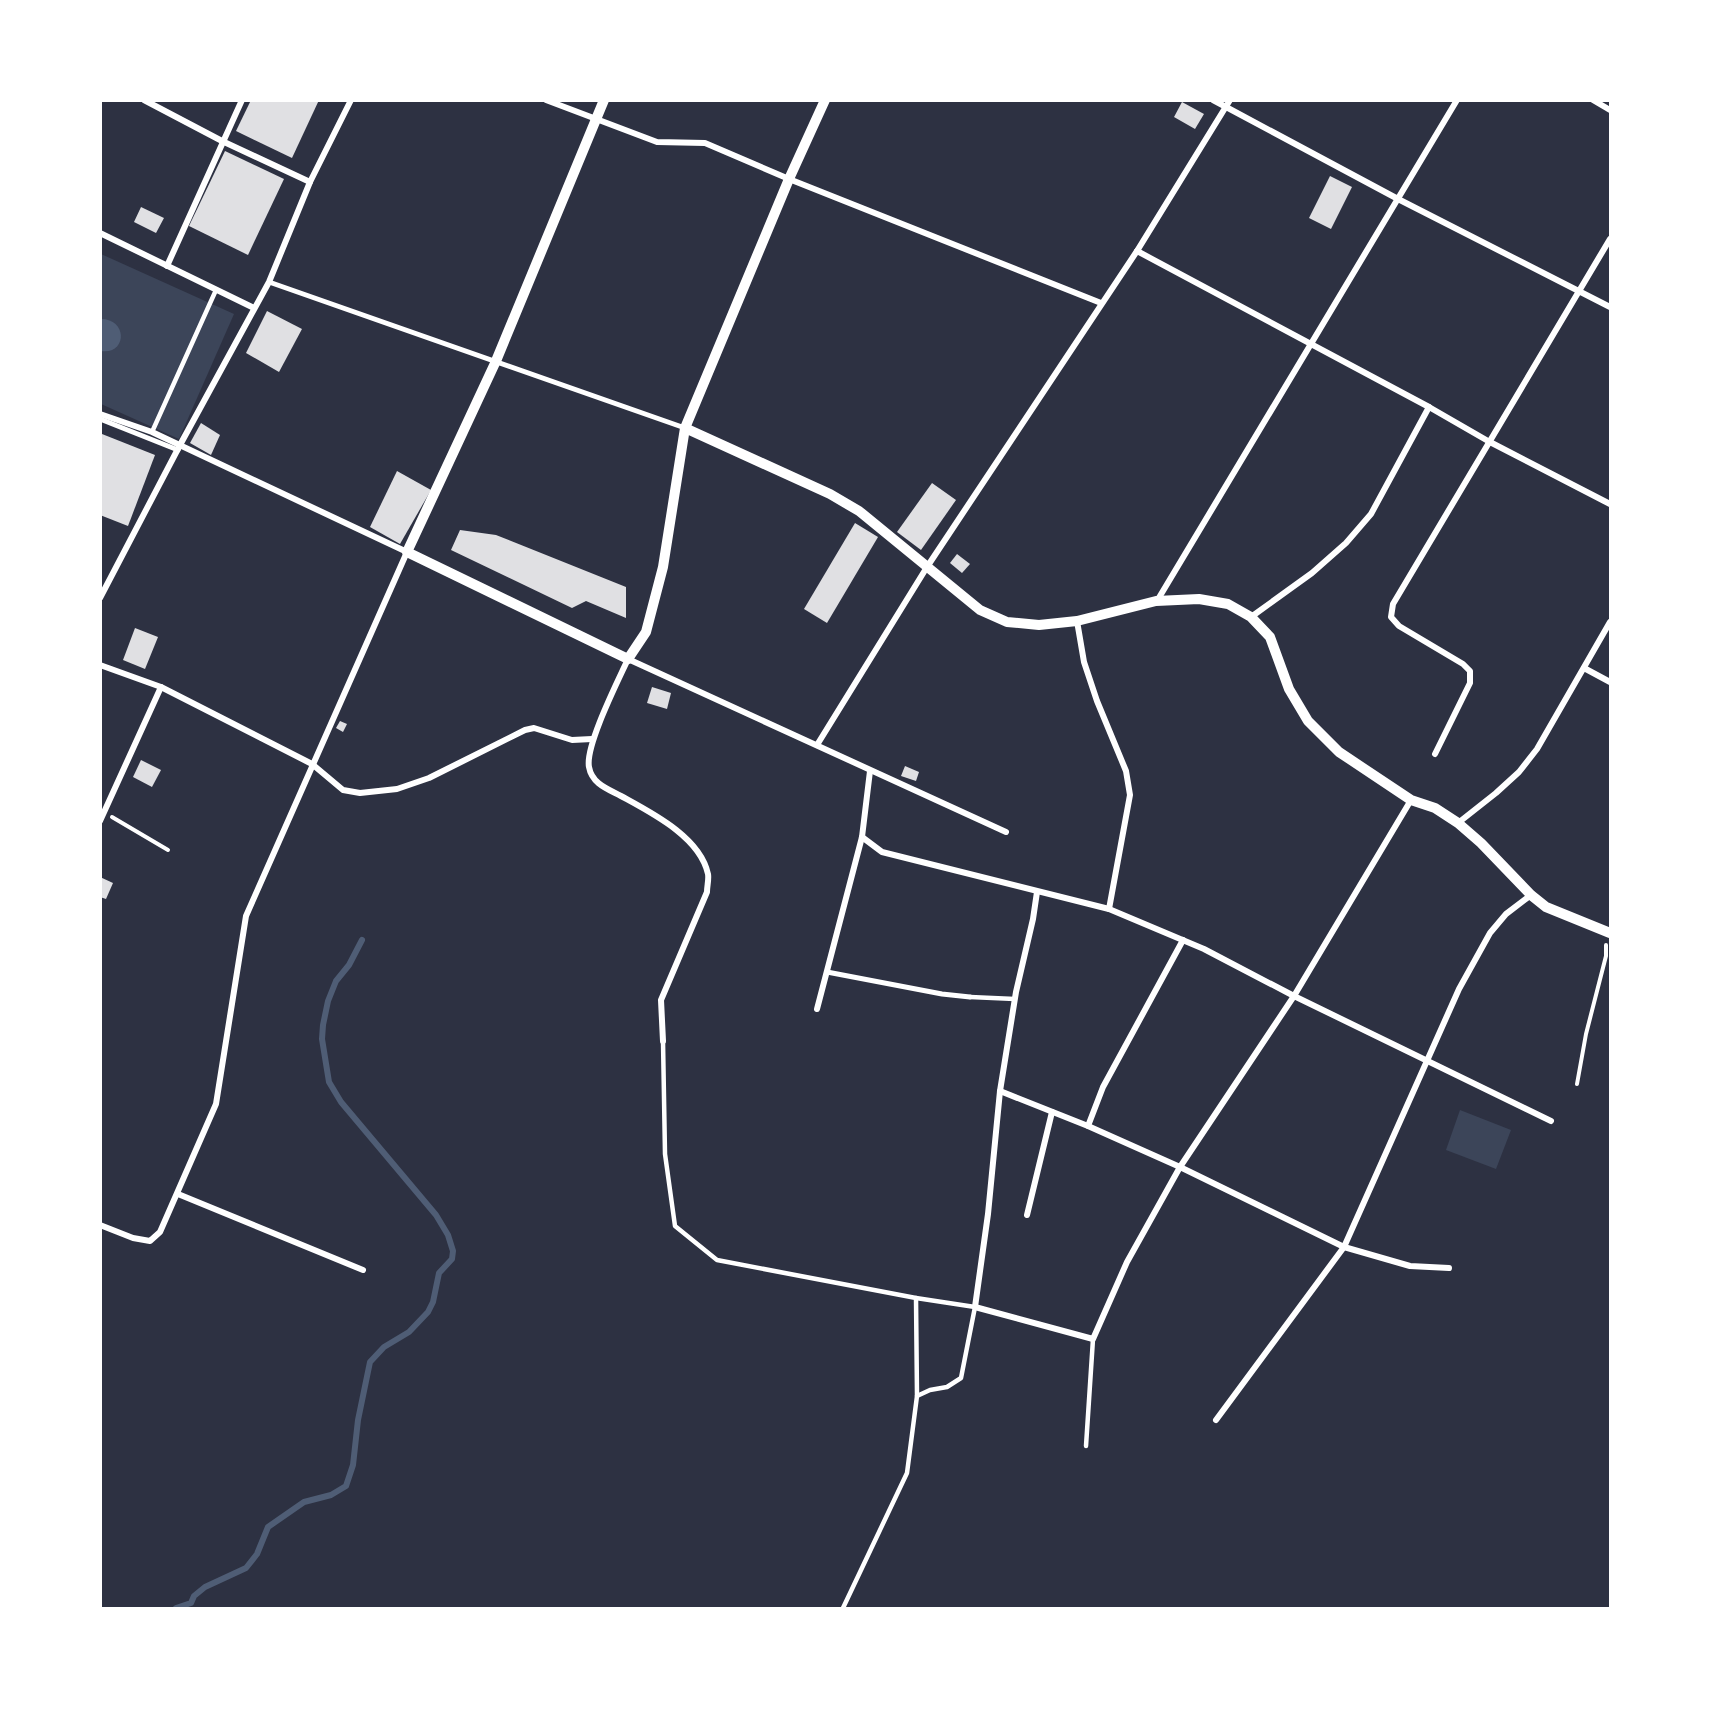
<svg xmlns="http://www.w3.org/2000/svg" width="1711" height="1709" viewBox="0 0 1711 1709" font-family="Bitter,serif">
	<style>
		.green { fill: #3c4559 }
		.water { fill: #4f5d75 }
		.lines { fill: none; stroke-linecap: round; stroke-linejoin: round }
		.stream { stroke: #4f5d75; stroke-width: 6 }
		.building { fill: #e0e0e3 }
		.path { stroke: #fff; stroke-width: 4 }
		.service { stroke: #fff; stroke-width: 4.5 }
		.pedestrian { stroke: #fff; stroke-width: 5 }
		.minor { stroke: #fff; stroke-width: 6 }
		.tertiary { stroke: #fff; stroke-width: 10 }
	</style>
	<rect width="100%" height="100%" fill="#2d3142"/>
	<g class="green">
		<polygon points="101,254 234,314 179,439 101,404"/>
		<polygon points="1460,1110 1511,1130 1496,1169 1446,1150"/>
	</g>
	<path class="water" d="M101,319c27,0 26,36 0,32z"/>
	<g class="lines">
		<polyline class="stream" points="176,1608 191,1603 194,1596 205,1587 246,1568 257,1554 268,1527 304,1502 331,1495 346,1486 353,1465 358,1420 370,1362 384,1347 409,1332 428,1312 433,1302 439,1273 452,1259 453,1251 448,1235 436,1215 341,1102 329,1082 322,1039 323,1025 328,1001 336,981 349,965 362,940"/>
	</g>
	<g class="building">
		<polygon points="251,100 319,100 292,158 236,131"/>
		<polygon points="1182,102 1204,114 1195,129 1174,117"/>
		<polygon points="225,151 284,179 248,255 189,226"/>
		<polygon points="1330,176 1352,187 1331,229 1309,218"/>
		<polygon points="141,207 164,218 156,233 134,222"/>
		<polygon points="267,311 302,329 279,372 246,353"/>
		<polygon points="201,423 220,435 211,455 190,443"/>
		<polygon points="102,434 155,455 128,526 100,515"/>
		<polygon points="397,471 431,490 400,544 370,527"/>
		<polygon points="932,483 956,500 921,550 897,532"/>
		<polygon points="855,523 878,537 827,623 804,609"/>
		<polygon points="460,530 496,535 626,587 626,618 586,601 572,608 451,550"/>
		<polygon points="957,554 970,564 962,573 950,563"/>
		<polygon points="135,628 158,637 145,669 123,660"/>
		<polygon points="652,687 671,693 667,709 647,703"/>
		<polygon points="340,721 347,724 343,732 336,728"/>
		<polygon points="141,760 161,770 152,787 133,777"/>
		<polygon points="905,766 919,772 916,781 901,776"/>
		<polygon points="100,877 113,883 106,899 100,897"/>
	</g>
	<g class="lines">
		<g class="path">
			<polyline points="112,817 168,850"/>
			<polyline points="1577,1084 1586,1034 1606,956 1606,945"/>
		</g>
		<g class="service">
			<polyline points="152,432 216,290"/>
			<polyline points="970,997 1015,999"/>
			<polyline points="663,1041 665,1154 675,1226 717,1260 916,1298 917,1396 907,1473 843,1608"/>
			<polyline points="916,1298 975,1307 961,1378 947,1387 930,1390 917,1396"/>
			<polyline points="1086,1446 1093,1339"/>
		</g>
		<g class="pedestrian">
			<polyline points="269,282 685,428"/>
			<polyline points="100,419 178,450"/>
			<polyline points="827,972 942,994 970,997"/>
		</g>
		<g class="minor">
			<polyline points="144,100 222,141 310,182"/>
			<polyline points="546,100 657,142 705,143 789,179 1101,303"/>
			<polyline points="1213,100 1398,199 1610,307"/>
			<polyline points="1593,100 1610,110"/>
			<polyline points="100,233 254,308"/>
			<polyline points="1137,251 1429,407 1488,441 1610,504"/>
			<polyline points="167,266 242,100"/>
			<polyline points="100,414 152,432 407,552 246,916 216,1104 160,1232 150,1241 133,1238 100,1225"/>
			<polyline points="100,598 180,445 269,282 310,182 351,100"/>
			<polyline points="1157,601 1457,100"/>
			<polyline points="1251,617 1312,573 1346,543 1371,514 1429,407"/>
			<polyline points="1077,621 1084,662 1097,701 1126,771 1130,795 1109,909"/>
			<polyline points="100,665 161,687 312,764 343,790 360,793 397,789 429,778 525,730 534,728 572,740 592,739"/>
			<polyline points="1584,668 1610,682"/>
			<polyline points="817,745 927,567 1137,251 1230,100"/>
			<polyline points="1435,754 1470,683 1470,671 1463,664 1399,626 1391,617 1393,604 1610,239"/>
			<polyline points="100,821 161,687"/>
			<polyline points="1458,823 1496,793 1519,772 1537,749 1610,622"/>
			<polyline points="862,837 882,852 1109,909 1204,949 1294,996 1551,1121"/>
			<polyline points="1037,892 1033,919 1016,992 1000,1091 988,1214 975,1307 1093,1339 1127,1262 1180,1167 1294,996 1411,800"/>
			<polyline points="817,1009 862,837 870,771"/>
			<path d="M663,1041l-2,-41 46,-108c0,-6 2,-13 1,-18 -8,-37 -56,-61 -87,-78 -13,-7 -29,-12 -32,-29 -4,-21 29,-86 39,-108l378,173"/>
			<polyline points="1000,1091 1088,1126 1180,1167 1344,1247 1410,1266 1449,1268"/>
			<polyline points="1088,1126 1103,1087 1183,940"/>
			<polyline points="178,1194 363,1270"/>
			<polyline points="1027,1215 1052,1112"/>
			<polyline points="1216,1420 1344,1247 1459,989 1490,933 1506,914 1531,895"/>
		</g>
		<g class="tertiary">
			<polyline points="604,100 496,361 407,552 628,659 646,632 663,567 685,428 789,179 825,100"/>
			<polyline points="685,428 830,494 859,511 980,610 1007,622 1039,625 1077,621 1156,601 1199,599 1228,604 1251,617 1270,637 1289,689 1308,721 1339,752 1411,800 1435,808 1458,823 1481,843 1531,895 1546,907 1610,933"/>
		</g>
	</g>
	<rect width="1711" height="1709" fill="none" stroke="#ffffff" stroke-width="204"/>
</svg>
